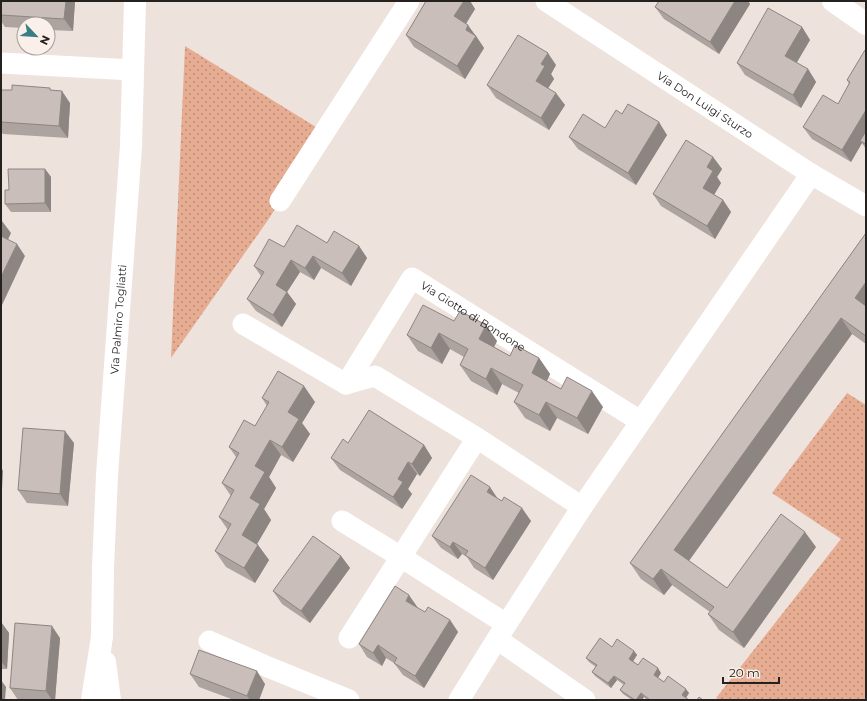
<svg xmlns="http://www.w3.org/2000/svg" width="867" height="701" viewBox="0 0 867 701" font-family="Montserrat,sans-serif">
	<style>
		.park { fill: url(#park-dots) }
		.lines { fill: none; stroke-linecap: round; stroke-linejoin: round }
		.minor { stroke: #fff; stroke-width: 21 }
		.tertiary { stroke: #fff; stroke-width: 22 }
		.wall { fill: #ada39f }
		.shaded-wall { fill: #8d8582 }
		.building { fill: #c9beb9; stroke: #8d8582 }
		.labels { text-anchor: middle; stroke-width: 3; stroke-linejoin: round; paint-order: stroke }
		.street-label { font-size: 11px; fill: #25211f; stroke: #fbefea }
	</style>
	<defs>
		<pattern id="park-dots" width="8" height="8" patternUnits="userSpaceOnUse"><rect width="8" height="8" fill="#e7ad92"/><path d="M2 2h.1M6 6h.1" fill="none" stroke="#bb8c77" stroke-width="1.8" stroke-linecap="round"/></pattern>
	</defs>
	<rect width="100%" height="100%" fill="#eee2dd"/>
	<g class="park">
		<polygon points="185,46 324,132 268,220 171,358"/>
		<polygon points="847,393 866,405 866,700 719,700 716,698 841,539 772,493"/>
	</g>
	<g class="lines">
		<g class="minor">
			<path id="s1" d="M546,1l265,173 55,32"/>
			<polyline points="1,63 133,70"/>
			<polyline points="280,201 409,1"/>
			<polyline points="243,324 346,384 375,376 477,438 582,507"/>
			<path id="s2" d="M346,384l66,-106 228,143"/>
			<polyline points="342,521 401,557 506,624"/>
			<polyline points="349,638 477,438"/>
			<polyline points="497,639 585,700"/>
			<polyline points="209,641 268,667 349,700"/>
			<polyline points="459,700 497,639 582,507 811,174"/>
		</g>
		<g class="tertiary">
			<polyline points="833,1 866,24"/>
			<polyline points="105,662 110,700"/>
			<path id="s3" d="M92,700l10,-63 1,-69 4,-93 24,-329 4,-145"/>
		</g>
	</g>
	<g class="wall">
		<polygon points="1,1 75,1 73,31 48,30 48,24 24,24 24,28 5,27 1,21"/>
		<polygon points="426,1 470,1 475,9 466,24 477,37 484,48 465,79 414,47 406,35"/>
		<polygon points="659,1 748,1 750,4 719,54 664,19 655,7"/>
		<polygon points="802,27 810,40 796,63 808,69 816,82 801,108 745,75 737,63"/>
		<polygon points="866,51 866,149 862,143 851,162 812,139 803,127 838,104 849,84 847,80"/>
		<polygon points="556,65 551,74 554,79 548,88 565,105 549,130 496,98 487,85"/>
		<polygon points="12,90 52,90 70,103 68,138 3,134 1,131 1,122"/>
		<polygon points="622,114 667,135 636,185 578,149 569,137 605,128"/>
		<polygon points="713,157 722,169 717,177 721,183 714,195 723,200 731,212 715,239 661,206 653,194"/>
		<polygon points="45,169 51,177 51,212 11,212 5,204 9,190"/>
		<polygon points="866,233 866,344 852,334 689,561 727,588 816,547 744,648 719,630 708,614 710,612 672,585 664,595 641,579 630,563"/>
		<polygon points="327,243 359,246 367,258 351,286 321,268 314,280 300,272 287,292 296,304 282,327 256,311 247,299 261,276 254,266 284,247"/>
		<polygon points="454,321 497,341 494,347 510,356 539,358 550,374 547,381 561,389 603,407 588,434 557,418 550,431 525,418 514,402 519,393 502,384 497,395 471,381 460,365 464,357 450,349 442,364 418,351 407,335"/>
		<polygon points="262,398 315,402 302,423 310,434 293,462 281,455 269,477 276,488 264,509 271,520 257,544 269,560 255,583 226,567 215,551 228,530 219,517 231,496 222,483 236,457 229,447 255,426 267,406"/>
		<polygon points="74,443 68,506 27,503 18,490"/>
		<polygon points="348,443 424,445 432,458 420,476 417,474 408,489 412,494 402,509 340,470 331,458"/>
		<polygon points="498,499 531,521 493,580 474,568 467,557 462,554 458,559 441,548 432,536"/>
		<polygon points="341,556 350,568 310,623 282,604 273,591"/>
		<polygon points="417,608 425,612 450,620 458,632 424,688 403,675 394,663 386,658 382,666 367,657 359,644"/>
		<polygon points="1,622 9,633 7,669 1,669"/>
		<polygon points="60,638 55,700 18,700 10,688"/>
		<polygon points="634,651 637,655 633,661 638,665 661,673 658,678 664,682 689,693 686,698 689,700 647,700 644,697 642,700 632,700 623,694 620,690 624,685 617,680 611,688 595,676 592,672 596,667 589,662 586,658"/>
		<polygon points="190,674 265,684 259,700 234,700 199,687"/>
	</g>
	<g class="shaded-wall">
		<polygon points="66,1 75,1 73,31 64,19"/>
		<polygon points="464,1 470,1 475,9 463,28 454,16"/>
		<polygon points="735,1 748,1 750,4 719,54 710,42"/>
		<polygon points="468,25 484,48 465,79 457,66 466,30"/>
		<polygon points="802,27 810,40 793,69 785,56"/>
		<polygon points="548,53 556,65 551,74 554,79 545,93 536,81 541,64"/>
		<polygon points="808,69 816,82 801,108 793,95"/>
		<polygon points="62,91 70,103 68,138 59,126"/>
		<polygon points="556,93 565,105 549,130 541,118"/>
		<polygon points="866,110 866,137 860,141 862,143 851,162 842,150"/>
		<polygon points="659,122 667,135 636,185 628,173"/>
		<polygon points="713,157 722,169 717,177 721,183 711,200 703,188 707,167"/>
		<polygon points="45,169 51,177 51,212 45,203"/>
		<polygon points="723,200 731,212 715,239 707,226"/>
		<polygon points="2,221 11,233 5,246 1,241 1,224"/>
		<polygon points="17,244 25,256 2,305 1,303 1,277"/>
		<polygon points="359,246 367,258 351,286 342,273"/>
		<polygon points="313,256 321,268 314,280 305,268"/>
		<polygon points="291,260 300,272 287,292 296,304 282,327 273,315 276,285"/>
		<polygon points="866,282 866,313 855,298"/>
		<polygon points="841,318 852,334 685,566 674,550"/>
		<polygon points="486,325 497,341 490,355 479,339"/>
		<polygon points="439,333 450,349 442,364 431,348"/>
		<polygon points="539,358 550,374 543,389 532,373"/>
		<polygon points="491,368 502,384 497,395 486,379"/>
		<polygon points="304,386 315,402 302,423 310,434 293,462 282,447 288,412"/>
		<polygon points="592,391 603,407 588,434 577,418"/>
		<polygon points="546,402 557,418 550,431 539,415"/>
		<polygon points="65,431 74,443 68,506 60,494"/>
		<polygon points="270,440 281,455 269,477 276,488 264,509 271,520 253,551 242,535 255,466"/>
		<polygon points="424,445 432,458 420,476 412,464"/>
		<polygon points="408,462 417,474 408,489 412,494 402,509 393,497 398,479"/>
		<polygon points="1,467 3,471 1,508"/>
		<polygon points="490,487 498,499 487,492"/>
		<polygon points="522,508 531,521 493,580 485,568"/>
		<polygon points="805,532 816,547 744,648 733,632"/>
		<polygon points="453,542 462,554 458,559 450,547"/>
		<polygon points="258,545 269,560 255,583 244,568"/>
		<polygon points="341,556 350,568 310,623 301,611"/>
		<polygon points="661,569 672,585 664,595 653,579"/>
		<polygon points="409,595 418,608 414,613 406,601"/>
		<polygon points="450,620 458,632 424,688 415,676"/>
		<polygon points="1,622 9,633 7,669 1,661"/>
		<polygon points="52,626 60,638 55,700 52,700 46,691"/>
		<polygon points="378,645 386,658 382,666 373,653"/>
		<polygon points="634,651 637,655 632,663 629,659"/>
		<polygon points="658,668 661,673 657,679 654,675"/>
		<polygon points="257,671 265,684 259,700 250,700 247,696"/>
		<polygon points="614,676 617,680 611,688 608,683"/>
		<polygon points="1,680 6,687 5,700 2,700 1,698"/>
		<polygon points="686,689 689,693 685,699 682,695"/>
		<polygon points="641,693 644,697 642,700 636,700"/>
	</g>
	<g class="building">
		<polygon points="1,1 66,1 64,19 1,15"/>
		<polygon points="426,1 464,1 454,16 468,25 466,30 476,36 457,66 406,35"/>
		<polygon points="659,1 735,1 710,42 655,7"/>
		<polygon points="768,8 802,27 785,56 808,69 793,95 737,63"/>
		<polygon points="518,35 548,53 541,64 545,66 536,81 556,93 541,118 487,85"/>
		<polygon points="865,50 866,51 866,110 842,150 803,127 823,95 838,104 850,82 847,80"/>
		<polygon points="12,85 50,88 50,90 62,91 59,126 1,122 1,90 12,90"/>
		<polygon points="628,104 659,122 628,173 569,137 583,114 605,128 616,110 622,114"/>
		<polygon points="866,131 866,144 860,141"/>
		<polygon points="686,140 713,157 707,167 713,171 703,188 723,200 707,226 653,194"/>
		<polygon points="8,169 45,169 45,203 5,204 5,190 9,190"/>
		<polygon points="297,225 327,243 334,231 359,246 342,273 313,256 305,268 291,260 276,285 287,292 273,315 247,299 264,272 254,266 269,239 284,247"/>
		<polygon points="866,233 866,282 855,298 866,306 866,336 841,318 674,550 727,588 781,514 805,532 733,632 708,614 714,607 661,569 653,579 630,563"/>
		<polygon points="1,236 17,244 1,277"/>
		<polygon points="423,305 454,321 460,311 486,325 479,339 510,356 515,345 539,358 532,373 561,389 567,377 592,391 577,418 546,402 539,415 514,402 523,385 491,368 486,379 460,365 468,349 439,333 431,348 407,335"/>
		<polygon points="278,371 304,386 288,412 299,419 282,447 270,440 255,466 265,472 250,498 260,504 242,535 258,545 244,568 215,551 231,524 219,517 234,490 222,483 239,453 229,447 244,420 255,426 269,402 262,398"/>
		<polygon points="369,410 424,445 412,464 408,462 398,479 403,482 393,497 331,458 343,439 348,443"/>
		<polygon points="23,428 65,431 60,494 18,490"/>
		<polygon points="471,475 490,487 487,492 502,501 504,497 522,508 485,568 465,555 468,551 453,542 450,547 432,536"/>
		<polygon points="313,536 341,556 301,611 273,591"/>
		<polygon points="395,586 409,595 406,601 425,612 428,607 450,620 415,676 394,663 397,658 378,645 373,653 359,644"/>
		<polygon points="15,623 52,626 46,691 10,688"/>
		<polygon points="600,638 612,647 617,639 634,651 629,659 638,665 643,658 658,668 654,675 664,682 668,676 686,689 682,695 689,700 650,700 641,693 636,700 635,700 620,690 625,683 614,676 608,683 592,672 597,665 586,658"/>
		<polygon points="199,650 257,671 247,696 190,674"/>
		<polygon points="699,697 703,700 697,700"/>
	</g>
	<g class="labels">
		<g class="street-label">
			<text dy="4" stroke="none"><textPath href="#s1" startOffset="190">Via Don Luigi Sturzo</textPath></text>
			<text dy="4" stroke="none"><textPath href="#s2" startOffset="197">Via Giotto di Bondone</textPath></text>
			<text dy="4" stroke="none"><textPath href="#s3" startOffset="382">Via Palmiro Togliatti</textPath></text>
		</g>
	</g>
	<rect width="867" height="701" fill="none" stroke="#25211f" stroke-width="4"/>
	<g transform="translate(36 36) rotate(115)"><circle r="19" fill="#fbefea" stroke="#a59d99"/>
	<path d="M0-3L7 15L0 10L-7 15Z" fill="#377f84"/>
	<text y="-6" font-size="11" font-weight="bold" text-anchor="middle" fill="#25211f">N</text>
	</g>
	<path d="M723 677v6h56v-6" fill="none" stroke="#25211f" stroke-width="2"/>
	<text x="729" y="677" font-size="12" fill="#25211f" stroke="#fbefea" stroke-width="3" paint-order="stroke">20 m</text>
</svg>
